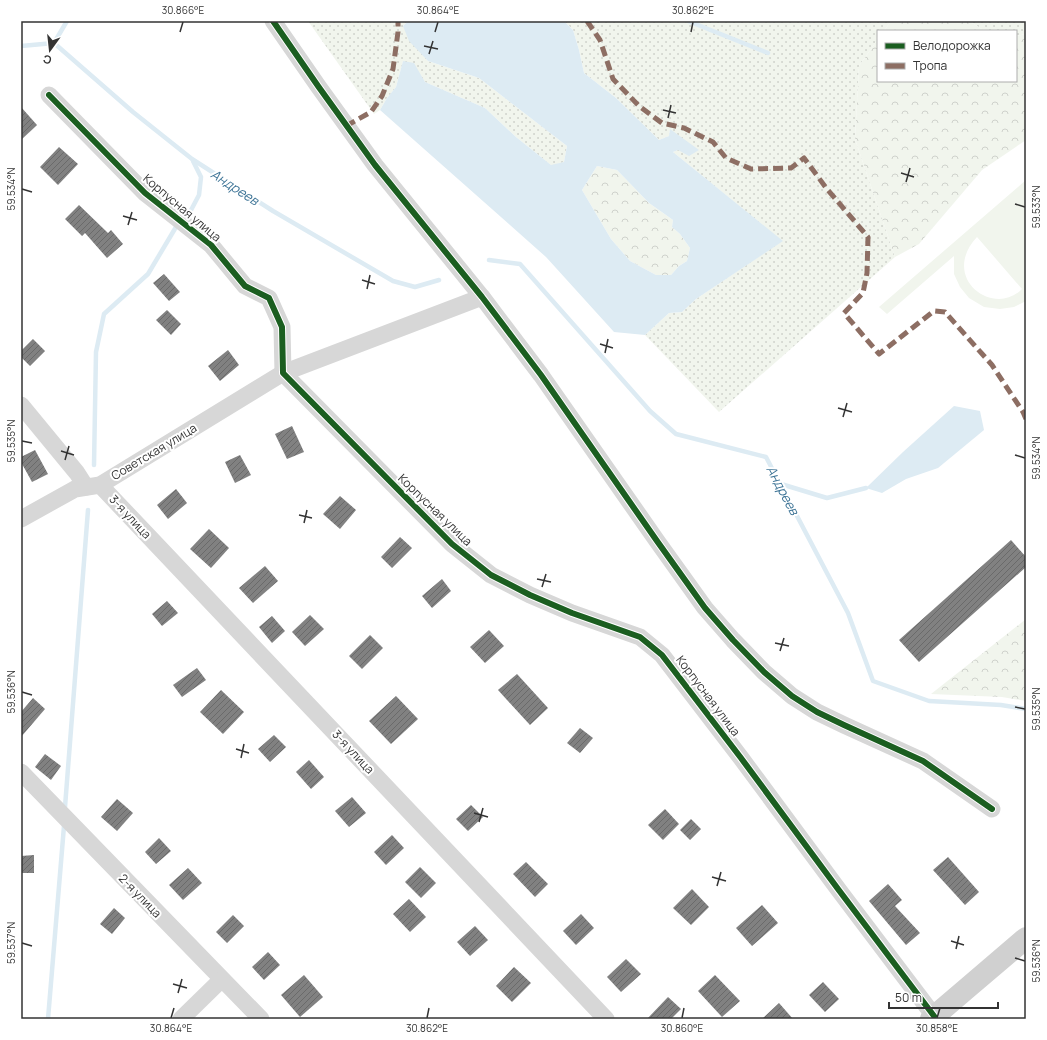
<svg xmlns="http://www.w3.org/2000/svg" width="1047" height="1040" viewBox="0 0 1047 1040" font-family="Manrope,sans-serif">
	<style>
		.grass { fill: url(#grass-dots) }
		.forest { fill: url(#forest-crowns) }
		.garden { fill: #f1f5ed; fill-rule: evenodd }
		.water { fill: #ddebf3; fill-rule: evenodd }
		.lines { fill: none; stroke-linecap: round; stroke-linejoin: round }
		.stream { stroke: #ddebf3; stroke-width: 4.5 }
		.building { fill: url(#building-hatch) }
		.minor { stroke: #d7d7d7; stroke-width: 17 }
		.secondary { stroke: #d0d0d0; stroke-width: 22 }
		.quiet { stroke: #8d6e63; stroke-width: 5; stroke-dasharray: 10 5; stroke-linecap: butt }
		.cycleway-casing { stroke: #fff; stroke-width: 8 }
		.cycleway { stroke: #1b5e20; stroke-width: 6 }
		.ticks { fill: none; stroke: #333; stroke-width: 1.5 }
		.labels { text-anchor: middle; stroke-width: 4; stroke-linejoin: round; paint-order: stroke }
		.street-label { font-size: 12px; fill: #333; stroke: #fff }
		.water-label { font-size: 13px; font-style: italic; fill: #3f7597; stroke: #fff }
		.neatline { fill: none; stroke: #333; stroke-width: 1.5 }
		.ticks-label { font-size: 10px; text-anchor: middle; fill: #333 }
	</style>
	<defs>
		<pattern id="grass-dots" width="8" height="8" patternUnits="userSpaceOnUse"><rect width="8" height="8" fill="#f1f5ed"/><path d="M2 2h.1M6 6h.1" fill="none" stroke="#cfd2cc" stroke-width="1.8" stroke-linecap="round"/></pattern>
		<pattern id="forest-crowns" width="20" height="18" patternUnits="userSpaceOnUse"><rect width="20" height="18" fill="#f1f5ed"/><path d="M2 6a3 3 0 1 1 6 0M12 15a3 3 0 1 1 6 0" fill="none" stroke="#cfd2cc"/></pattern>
		<pattern id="building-hatch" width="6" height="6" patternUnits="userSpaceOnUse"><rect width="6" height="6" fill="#818181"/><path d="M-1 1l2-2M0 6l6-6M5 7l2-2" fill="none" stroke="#6a6a6a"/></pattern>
	</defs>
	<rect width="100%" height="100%" fill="#fff"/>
	<g class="grass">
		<polygon points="308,21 408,21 403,26 428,61 479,78 567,146 564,162 552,166 516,137 485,108 425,82 403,61 396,87 387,98 380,110 374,114"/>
		<polygon points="564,21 891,21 884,31 878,31 878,39 859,66 855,139 895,257 719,412 645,335 669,313 682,312 696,299 782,241 673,152 678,150 670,130 669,136 659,140 616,98 584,73 579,50 573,30"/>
		<polygon points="969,21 1026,21 1026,34 1016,36 1016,31 985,31"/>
	</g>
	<g class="forest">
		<polygon points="891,21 969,21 985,31 884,31"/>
		<polygon points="1026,34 1026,140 982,170 919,244 895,257 855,139 859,66 878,39 878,81 1016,81 1016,36"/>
		<polygon points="597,166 617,170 649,203 673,220 672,227 680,234 690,248 687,261 679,266 671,275 656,275 630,261 611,239 582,190"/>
		<polygon points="1026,619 1026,701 1002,697 931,694"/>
	</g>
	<path class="garden" d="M1026,180v121l-12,6 -14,2 -16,-2 -15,-9 -9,-11 -6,-13v-18l-67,58 -8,-7zM977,237l45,52c-28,29 -83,-11 -45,-52z"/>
	<g class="water">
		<path d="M408,21h156l9,9 6,20 5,23 32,25 43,42 10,-4 1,-7 29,21 -10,6 -11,-6 -5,2 110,89 -87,58 -14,13 -13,1 -24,22 -31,-3 -68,-75 -166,-147 7,-12 9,-11 7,-26 11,2 11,19 60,26 31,29 35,28 13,-3 3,-16 -88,-68 -51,-17 -19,-20 -6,-15zM597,166l20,4 32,33 24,17 -1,7 8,7 10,14 -3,13 -8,5 -8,9h-15l-26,-14 -19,-22 -29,-49z"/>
		<polygon points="954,406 980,411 984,430 938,468 906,479 882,493 866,488 903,452"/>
	</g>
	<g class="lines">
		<g class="stream">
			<polyline points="688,21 768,53"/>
			<polyline points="54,43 133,112 192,159 273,211 393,281 415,287 439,280"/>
			<polyline points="21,46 54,43 67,21"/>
			<polyline points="190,212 199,195 201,177 193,161"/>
			<polyline points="489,260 520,264 650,411 676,434 766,457 848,613 873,681 929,701 1001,705 1026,709"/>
			<polyline points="94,465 96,352 104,314 148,274 176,227"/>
			<polyline points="781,484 827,498 866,488"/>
			<polyline points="65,807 88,510"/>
			<polyline points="48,1019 64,826"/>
		</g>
	</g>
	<g class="building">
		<polygon points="21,107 37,125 21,140"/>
		<polygon points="59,147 78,164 58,185 40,167"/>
		<polygon points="79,205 108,233 111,230 123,244 107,258 85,233 82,236 65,219"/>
		<polygon points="164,274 180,292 169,301 153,283"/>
		<polygon points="167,310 181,324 171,335 156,320"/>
		<polygon points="33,339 45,351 30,366 21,357 21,351"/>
		<polygon points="228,350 239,365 220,381 208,366"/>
		<polygon points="292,426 304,452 287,459 275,434"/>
		<polygon points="35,450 48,474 32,482 21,462 21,457"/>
		<polygon points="240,455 251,475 235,483 225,462"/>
		<polygon points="176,489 187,503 168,519 157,505"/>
		<polygon points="340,496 356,510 340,529 323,514"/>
		<polygon points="209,529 229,548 211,568 190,549"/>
		<polygon points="400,537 412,548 392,568 381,557"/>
		<polygon points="1011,540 1026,557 1026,567 919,662 899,640"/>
		<polygon points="265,566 278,581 253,603 239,588"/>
		<polygon points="442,579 451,591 432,608 422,596"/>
		<polygon points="167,601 178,613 162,626 152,614"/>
		<polygon points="310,615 324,629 305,646 292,632"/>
		<polygon points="272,616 285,631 272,643 259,627"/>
		<polygon points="489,630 504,646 485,663 470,647"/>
		<polygon points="370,635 383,648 362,669 349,656"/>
		<polygon points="197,668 206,680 182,697 173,685"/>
		<polygon points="517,674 548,708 530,725 498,690"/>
		<polygon points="221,690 244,712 223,734 200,712"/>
		<polygon points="396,696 418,719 391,744 369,721"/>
		<polygon points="33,698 45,709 21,737 21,712"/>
		<polygon points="580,728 593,738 580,753 567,743"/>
		<polygon points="274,735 286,747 270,762 258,749"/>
		<polygon points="45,754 61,766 51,780 35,767"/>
		<polygon points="309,760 324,777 311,789 296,772"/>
		<polygon points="352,797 366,813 349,827 335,811"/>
		<polygon points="117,799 133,813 117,831 101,817"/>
		<polygon points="471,805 483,817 468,831 456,819"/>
		<polygon points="665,809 679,824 663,840 648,825"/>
		<polygon points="691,819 701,829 690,840 680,830"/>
		<polygon points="392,835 404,848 386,865 374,852"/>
		<polygon points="159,838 171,851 156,864 145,852"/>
		<polygon points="34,855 34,873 21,873 21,856"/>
		<polygon points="948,857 979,892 965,905 933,870"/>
		<polygon points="526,862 548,884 535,897 513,874"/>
		<polygon points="420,867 436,883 421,898 405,882"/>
		<polygon points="188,868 202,883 183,900 169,885"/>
		<polygon points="888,884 902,900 895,906 920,933 906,945 869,901"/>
		<polygon points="692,889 709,907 691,925 673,908"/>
		<polygon points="409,899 426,917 410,932 393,914"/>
		<polygon points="762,905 778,923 752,946 736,928"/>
		<polygon points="114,908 125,918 112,934 100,924"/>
		<polygon points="581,914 594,928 576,945 563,931"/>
		<polygon points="233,915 244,926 227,943 216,932"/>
		<polygon points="475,926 488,940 470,956 457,942"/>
		<polygon points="268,952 280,965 264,980 252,967"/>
		<polygon points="626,959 641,974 621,992 607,977"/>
		<polygon points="514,967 531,983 512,1002 496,986"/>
		<polygon points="304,975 323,997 300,1017 281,995"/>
		<polygon points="715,975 740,1001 722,1017 698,991"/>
		<polygon points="823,982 839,999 825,1012 809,995"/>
		<polygon points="668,997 681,1009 671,1019 647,1019"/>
		<polygon points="779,1003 793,1019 762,1019"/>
	</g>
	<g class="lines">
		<g class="minor">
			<polyline points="273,21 318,86 375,165 482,297 541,375 657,541 705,608 733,640 764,672 792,696 817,712 844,725 923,761 992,809"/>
			<polyline points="49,95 145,193 211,245 245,286 269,298 282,327 283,373 452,544 491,575 530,595 572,613 640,637 662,655 741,758 838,889 934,1016"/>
			<polyline points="21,405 77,473 86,487"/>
			<polyline points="100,485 606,1019"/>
			<polyline points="21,519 75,489 100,485 283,373 482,297"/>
			<polyline points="21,772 261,1019"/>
			<polyline points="181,1019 221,980"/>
		</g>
		<polyline class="secondary" points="931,1019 965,990 1026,938"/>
		<g class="quiet">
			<polyline points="587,21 600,40 613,79 639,106 662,123 684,128 713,142 726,158 751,169 791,168 804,158 827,189 868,237 867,273 863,293 844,313 879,354 934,311 945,312 992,365 1023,412 1026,419"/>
			<polyline points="346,126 371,112 382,96 393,69 398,32 398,21"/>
		</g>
		<g class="cycleway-casing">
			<g id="cycleway">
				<polyline points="273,21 318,86 375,165 482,297 541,375 657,541 705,608 733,640 764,672 792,696 817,712 844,725 923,761 992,809"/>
				<polyline points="49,95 145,193 211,245 245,286 269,298 282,327 283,373 452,544 491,575 530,595 572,613 640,637 662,655 741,758 838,889 934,1016"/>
			</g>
		</g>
		<use href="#cycleway" class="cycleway"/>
	</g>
	<path class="ticks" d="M180,32l3,-10M435,32l3,-10M691,32l2,-10M424,46l14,3M429,54l4,-13M663,110l13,3M668,118l3,-13M901,173l13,4M906,182l4,-14M22,189l10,3M1015,204l10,3M123,216l14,4M128,225l4,-13M362,280l13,4M367,289l3,-14M600,344l13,4M605,353l3,-14M838,408l14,4M843,417l4,-14M22,441l10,2M61,451l13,4M1015,455l10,3M65,460l4,-14M299,515l13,3M304,523l3,-13M537,579l14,3M542,587l4,-13M775,643l14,3M780,651l4,-13M22,692l10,3M1015,707l10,2M236,749l13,4M241,758l3,-14M474,813l14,4M479,822l4,-14M712,877l14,4M717,886l4,-14M951,941l13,4M22,943l10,3M956,949l3,-13M1015,958l10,3M173,984l14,4M178,993l4,-14M171,1018l3,-10M427,1018l2,-10M682,1018l2,-10M937,1018l3,-10"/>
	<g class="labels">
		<g class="street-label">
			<text transform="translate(182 208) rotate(40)" y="4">Корпусная улица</text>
			<text transform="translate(154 452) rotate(-31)" y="4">Советская улица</text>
			<text transform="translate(435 510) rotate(44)" y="4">Корпусная улица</text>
			<text transform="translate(130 517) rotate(47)" y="4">3-я улица</text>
			<text transform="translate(708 696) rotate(53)" y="4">Корпусная улица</text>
			<text transform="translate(353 752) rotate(47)" y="4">3-я улица</text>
			<text transform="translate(140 896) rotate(46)" y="4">2-я улица</text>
		</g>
		<g class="water-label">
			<text transform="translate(235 187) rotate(33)" y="5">Андреев</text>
			<text transform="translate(783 490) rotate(62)" y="5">Андреев</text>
		</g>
	</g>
	<rect width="1047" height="1040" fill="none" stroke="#ffffff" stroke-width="44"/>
	<rect x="877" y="30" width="140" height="52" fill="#ffffff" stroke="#adadad"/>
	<rect x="885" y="43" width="20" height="6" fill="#1b5e20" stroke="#adadad"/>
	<text x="913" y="50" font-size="12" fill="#333333">Велодорожка</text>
	<rect x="885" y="63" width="20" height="6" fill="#8d6e63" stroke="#adadad"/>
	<text x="913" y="70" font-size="12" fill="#333333">Тропа</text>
	<g transform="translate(50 50) rotate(195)" stroke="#ffffff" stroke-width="3" paint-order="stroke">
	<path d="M0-3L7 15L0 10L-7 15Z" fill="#333333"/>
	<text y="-6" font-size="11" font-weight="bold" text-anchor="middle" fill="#333333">С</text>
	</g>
	<path d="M889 1002v6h109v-6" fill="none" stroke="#333333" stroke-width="2"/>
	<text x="895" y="1002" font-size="12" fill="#333333" stroke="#ffffff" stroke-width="3" paint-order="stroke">50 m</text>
	<rect x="22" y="22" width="1003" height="996" class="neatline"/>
	<g class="ticks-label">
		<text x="183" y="14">30.866°E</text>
		<text x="438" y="14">30.864°E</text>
		<text x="693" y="14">30.862°E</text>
		<text transform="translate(11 189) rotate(-90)" y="4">59.534°N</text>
		<text transform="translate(1036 207) rotate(-90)" y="4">59.533°N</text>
		<text transform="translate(11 441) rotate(-90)" y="4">59.535°N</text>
		<text transform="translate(1036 458) rotate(-90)" y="4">59.534°N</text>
		<text transform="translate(11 692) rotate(-90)" y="4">59.536°N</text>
		<text transform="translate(1036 709) rotate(-90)" y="4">59.535°N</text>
		<text transform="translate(11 943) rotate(-90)" y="4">59.537°N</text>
		<text transform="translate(1036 961) rotate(-90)" y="4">59.536°N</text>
		<text x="171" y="1032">30.864°E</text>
		<text x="427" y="1032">30.862°E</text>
		<text x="682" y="1032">30.860°E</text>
		<text x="937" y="1032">30.858°E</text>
	</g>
</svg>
